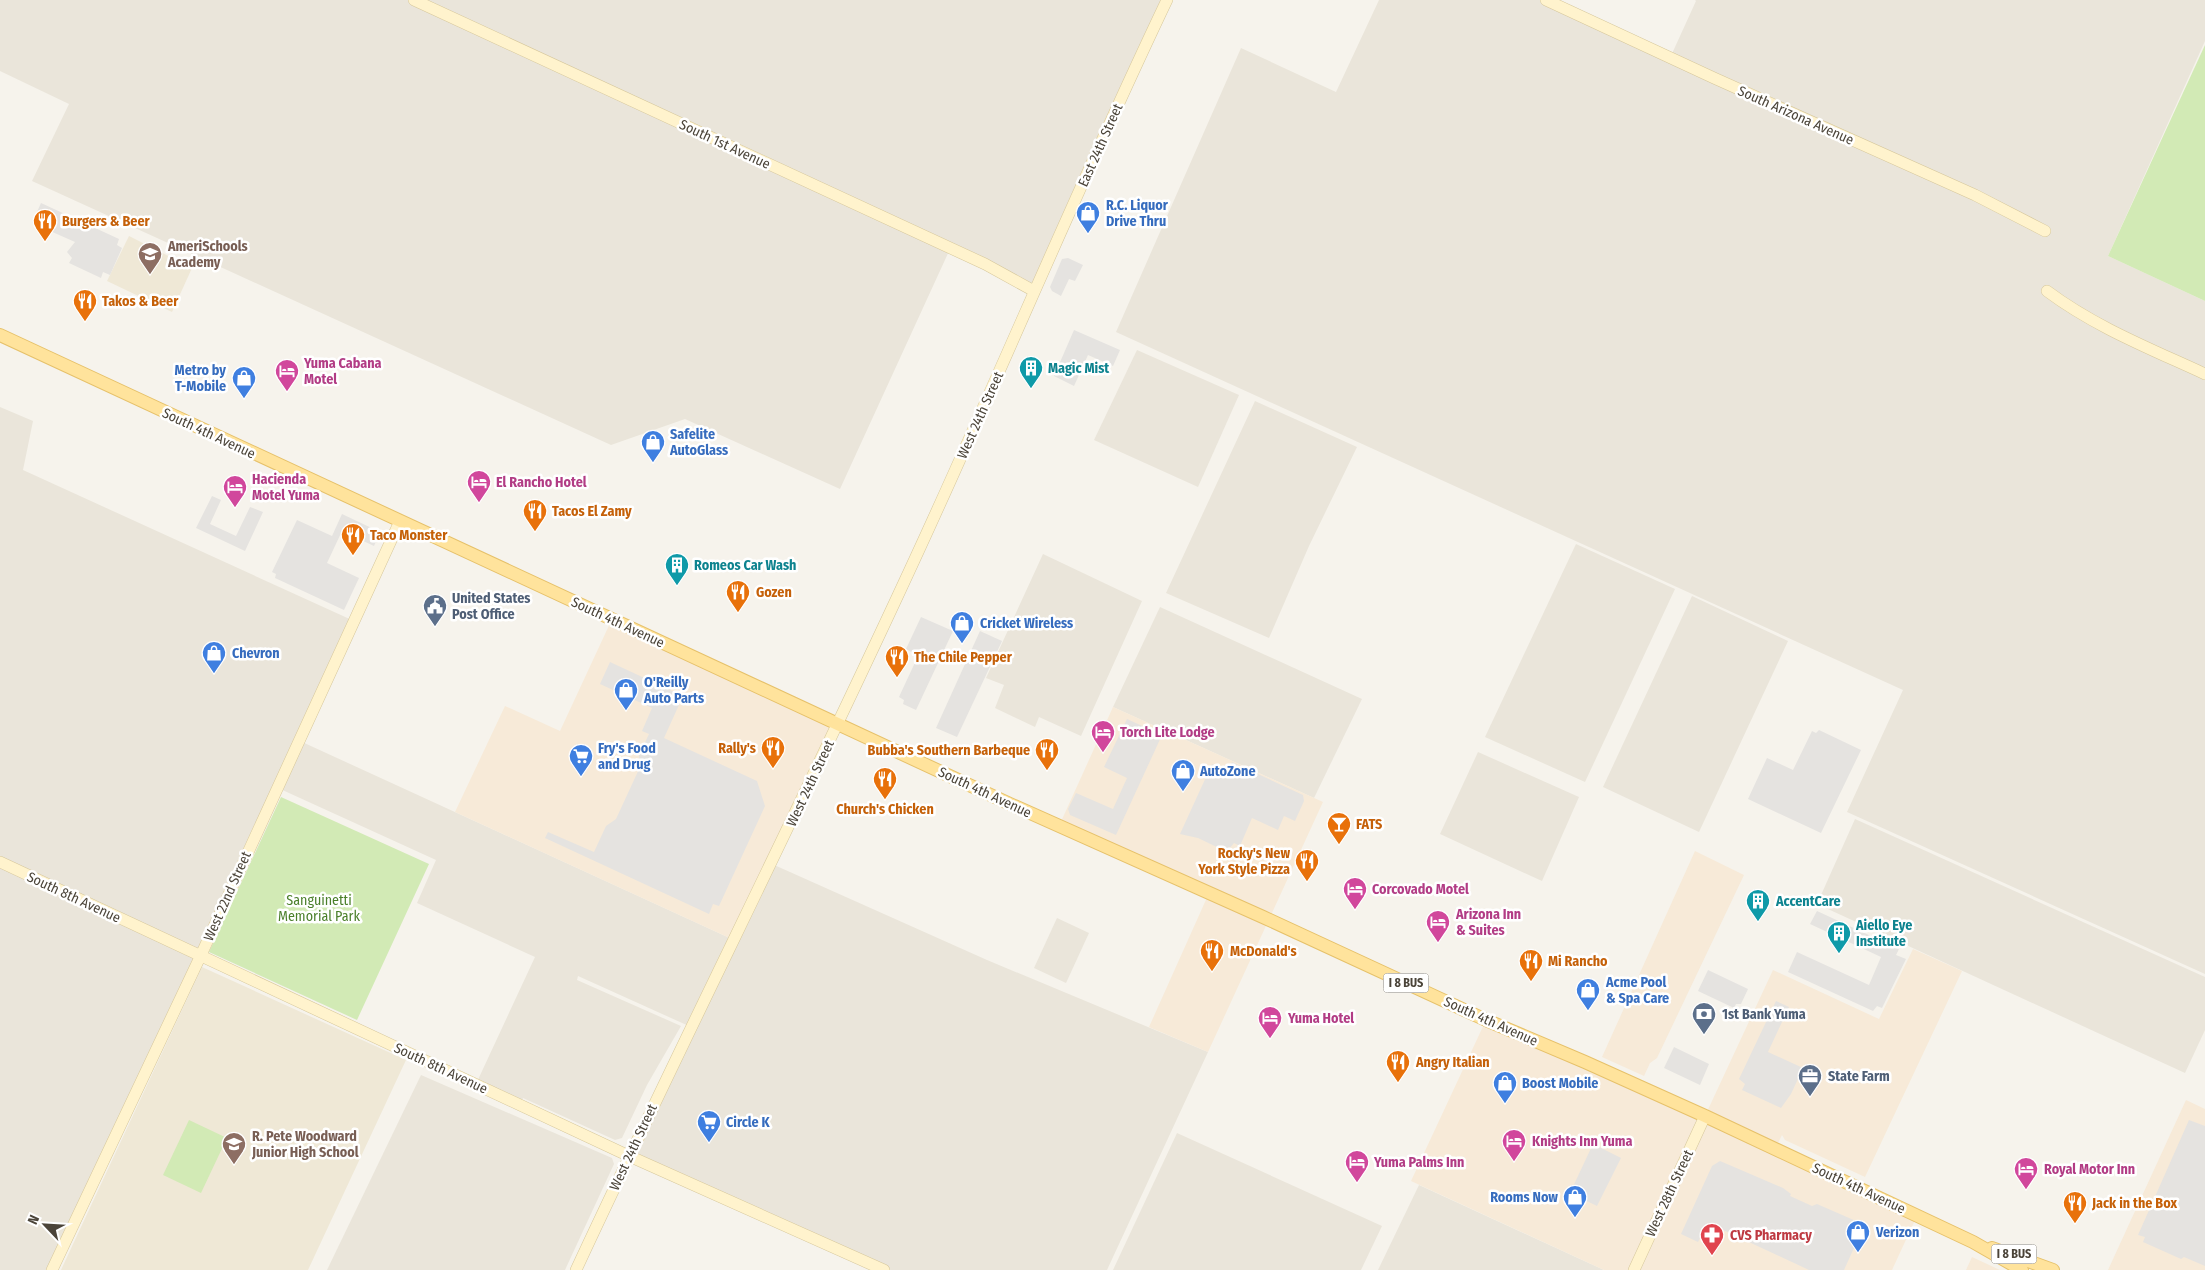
<svg xmlns="http://www.w3.org/2000/svg" width="2205" height="1270" viewBox="0 0 2205 1270" font-family="'Fira Sans Condensed',sans-serif">
	<style>
		.residential { fill: #eae5da }
		.commercial { fill: #f7ead8 }
		.education { fill: #efe8d6 }
		.green { fill: #d2eab5 }
		.parking { fill: #e5e3e0 }
		.lines { fill: none; stroke-linecap: round; stroke-linejoin: round }
		.secondary-casing { stroke: #d6c79b; stroke-width: 12 }
		.primary-casing { stroke: #e6c16a; stroke-width: 14 }
		.secondary { stroke: #fff3cd; stroke-width: 11 }
		.primary { stroke: #ffe39c; stroke-width: 12 }
		.labels { text-anchor: middle; stroke-width: 5; stroke-linejoin: round; paint-order: stroke }
		.shield { fill: #fff; stroke: #817c74; stroke-width: 1 }
		.shield-label { font-size: 12px; font-weight: bold; fill: #4b4439 }
		.street-label { font-size: 14px; fill: #4b4439; stroke: #fff }
		.shop-label { font-size: 14px; font-weight: bold; fill: #366cbe; stroke: #fff; text-anchor: start }
		.food-label { font-size: 14px; font-weight: bold; fill: #c56008; stroke: #fff; text-anchor: start }
		.education-label { font-size: 14px; font-weight: bold; fill: #785e54; stroke: #fff; text-anchor: start }
		.hotel-label { font-size: 14px; font-weight: bold; fill: #b23c85; stroke: #fff; text-anchor: start }
		.culture-label { font-size: 14px; font-weight: bold; fill: #0d838f; stroke: #fff; text-anchor: start }
		.service-label { font-size: 14px; font-weight: bold; fill: #4e5e75; stroke: #fff; text-anchor: start }
		.park-label { font-size: 14px; fill: #4a7f2a; stroke: #fff }
		.health-label { font-size: 14px; font-weight: bold; fill: #be3a42; stroke: #fff; text-anchor: start }
	</style>
	<rect width="100%" height="100%" fill="#f6f3ec"/>
	<g class="residential">
		<polygon points="0,0 1167,0 1034,291 950,249 840,489 685,419 611,445 32,181 69,104 0,71"/>
		<polygon points="1379,0 1545,0 1670,58 1696,1 1695,0 2205,0 2205,41 2108,256 2205,301 2205,974 1847,812 1903,690 1116,332 1241,48 1336,92"/>
		<polygon points="1137,350 1239,395 1198,487 1094,440"/>
		<polygon points="1255,401 1357,447 1309,546 1269,638 1166,593"/>
		<polygon points="0,407 33,421 23,470 354,621 300,741 734,940 772,864 987,960 1208,1052 1107,1270 884,1270 629,1156 691,1027 578,976 577,980 681,1026 647,1085 622,1138 615,1140 523,1098 520,1104 476,1084 535,957 417,903 436,860 278,788 53,1270 0,1270"/>
		<polygon points="1576,544 1675,589 1585,782 1485,737"/>
		<polygon points="1043,554 1142,601 1081,736 1039,717 1035,727 995,708 1004,685 986,678"/>
		<polygon points="1692,596 1788,641 1699,832 1603,787"/>
		<polygon points="1160,607 1362,699 1314,798 1113,707"/>
		<polygon points="1478,752 1579,797 1542,881 1440,834"/>
		<polygon points="1855,819 2205,977 2205,1030 2185,1073 1817,904"/>
		<polygon points="1057,918 1089,933 1066,983 1034,968"/>
		<polygon points="421,1075 612,1158 614,1164 565,1270 327,1270"/>
		<polygon points="1177,1133 1382,1226 1361,1270 1113,1270"/>
		<polygon points="1419,1185 1604,1270 1378,1270"/>
	</g>
	<g class="commercial">
		<polygon points="612,619 838,723 734,940 455,812 505,706 560,731"/>
		<polygon points="1113,707 1323,802 1208,1052 1149,1027 1209,893 1059,826"/>
		<polygon points="1695,851 1744,875 1657,1058 1650,1063 1644,1076 1602,1057"/>
		<polygon points="1913,949 1962,971 1865,1177 1785,1140 1782,1135 1775,1149 1917,1216 1892,1270 1604,1270 1411,1181 1486,1020 1705,1116 1773,970 1879,1019"/>
		<polygon points="2186,1100 2205,1109 2205,1270 2108,1270"/>
		<polygon points="1972,1257 2000,1270 1966,1270"/>
	</g>
	<g class="education">
		<polygon points="129,236 192,268 172,312 107,281"/>
		<polygon points="202,967 406,1060 308,1270 61,1270"/>
	</g>
	<g class="green">
		<polygon points="2205,45 2205,301 2108,256"/>
		<polygon points="281,797 429,864 357,1020 209,952"/>
		<polygon points="189,1120 227,1138 201,1193 163,1175"/>
	</g>
	<g class="parking">
		<polygon points="41,203 119,239 117,245 122,248 110,275 103,272 101,278 69,263 72,258 67,252 75,242 32,223"/>
		<polygon points="1068,258 1083,265 1075,281 1069,279 1061,296 1052,291 1050,287 1062,259"/>
		<polygon points="1074,330 1120,350 1113,366 1088,355 1074,386 1054,376"/>
		<polygon points="212,496 221,500 210,524 236,536 250,507 263,512 245,551 196,528"/>
		<polygon points="342,514 380,532 374,546 342,531 327,563 359,578 344,610 275,578 276,574 272,572 297,520 332,536"/>
		<polygon points="921,617 953,631 916,710 903,704 904,700 899,697 918,656 906,649"/>
		<polygon points="980,631 1002,641 957,737 936,728"/>
		<polygon points="610,662 683,696 664,738 757,781 765,806 719,906 713,904 709,914 545,838 548,832 594,852 606,826 616,819 640,767 639,755 649,734 642,731 652,708 600,684"/>
		<polygon points="1127,719 1162,735 1116,835 1070,815 1068,809 1076,793 1113,809 1127,778 1104,767"/>
		<polygon points="1819,730 1861,750 1821,833 1748,799 1767,758 1793,770 1812,731 1816,733"/>
		<polygon points="1232,762 1303,795 1304,801 1295,821 1284,816 1278,830 1252,818 1240,846 1234,843 1228,850 1223,850 1198,838 1180,834 1212,764 1227,771"/>
		<polygon points="1817,911 1899,949 1896,955 1906,959 1882,1008 1877,1006 1873,1011 1788,972 1797,952 1869,985 1881,957 1810,924"/>
		<polygon points="1708,970 1748,989 1741,1004 1736,1004 1734,1008 1698,991"/>
		<polygon points="1776,1001 1789,1007 1768,1052 1803,1068 1791,1094 1781,1108 1742,1090 1745,1084 1739,1079"/>
		<polygon points="1674,1047 1709,1064 1700,1085 1664,1068"/>
		<polygon points="2189,1120 2205,1126 2205,1266 2184,1257 2181,1259 2143,1242 2145,1237 2138,1235"/>
		<polygon points="1593,1144 1621,1158 1597,1206 1570,1193"/>
		<polygon points="1720,1161 1783,1188 1791,1194 1790,1196 1812,1206 1817,1204 1856,1221 1857,1225 1863,1228 1844,1270 1809,1270 1708,1223 1698,1242 1681,1234 1712,1166"/>
	</g>
	<g class="lines">
		<g class="secondary-casing">
			<g id="secondary">
				<polyline points="414,0 985,264 1034,291"/>
				<polyline points="1546,0 1714,78 1975,195 2045,231"/>
				<path d="M2047,291c48,36 104,58 158,83"/>
				<polyline points="0,862 629,1156 884,1270"/>
				<polyline points="52,1270 201,955 400,521"/>
				<path d="M576,1270c114,-245 236,-486 348,-731 82,-179 158,-361 243,-539"/>
				<polyline points="1634,1270 1705,1116"/>
			</g>
		</g>
		<g class="primary-casing">
			<g id="primary">
				<polyline points="0,335 1010,804 1263,917 1486,1020 1585,1062 1705,1116 1973,1242 2022,1270"/>
				<polyline points="1992,1248 2053,1270"/>
			</g>
		</g>
		<use href="#secondary" class="secondary"/>
		<use href="#primary" class="primary"/>
	</g>
	<defs>
		<g id="shop-pin" transform="scale(1.25)"><path d="M0 17L-7.5 6A9.5 9.5 0 1 1 7.5 6Z" fill="#3f7fe0" stroke="#fff"/><path d="M-5-2.5h2.3a2.7 3.5 0 0 1 5.4 0H5L5.5 6h-11ZM-1.5-2.5h3a1.5 2.3 0 0 0-3 0Z" fill="#fff"/></g>
		<g id="restaurant-pin" transform="scale(1.25)"><path d="M0 17L-7.5 6A9.5 9.5 0 1 1 7.5 6Z" fill="#e8710a" stroke="#fff"/><path d="M-5-6h1v4h1v-4h1v4h1v-4h1v5L-1.5 .5V6h-2V.5L-5-1ZM5-6V6H3V1.5H1.5Q1.5-4 5-6Z" fill="#fff"/></g>
		<g id="school-pin" transform="scale(1.25)"><path d="M0 17L-7.5 6A9.5 9.5 0 1 1 7.5 6Z" fill="#8d6e63" stroke="#fff"/><path d="M0-5L7-2L0 1L-7-2ZM-4 1L0 2.5L4 1V4Q0 6-4 4Z" fill="#fff"/></g>
		<g id="building-pin" transform="scale(1.25)"><path d="M0 17L-7.5 6A9.5 9.5 0 1 1 7.5 6Z" fill="#0f9aa8" stroke="#fff"/><path d="M-4-6H4V6H1V3H-1V6H-4ZM-2.5-4.3h1.7v1.8h-1.7ZM.8-4.3h1.7v1.8H.8ZM-2.5-1h1.7V.8h-1.7ZM.8-1h1.7V.8H.8Z" fill="#fff"/></g>
		<g id="hotel-pin" transform="scale(1.25)"><path d="M0 17L-7.5 6A9.5 9.5 0 1 1 7.5 6Z" fill="#d1479c" stroke="#fff"/><path d="M-6-4.5h1.5V1H6V5H4.5V3h-9V5H-6ZM-4 0a1.8 1.8 0 1 1 3.6 0ZM.5 0V-2.5h3Q6-2.5 6 0Z" fill="#fff"/></g>
		<g id="civic-pin" transform="scale(1.25)"><path d="M0 17L-7.5 6A9.5 9.5 0 1 1 7.5 6Z" fill="#5c6f8a" stroke="#fff"/><path d="M-.6-6.5H3V-4.5H.6V-3L4-1V1h2V6H-6V1h2V-1L-.6-3ZM-1.2 2.5V6h2.4V2.5Z" fill="#fff"/></g>
		<g id="supermarket-pin" transform="scale(1.25)"><path d="M0 17L-7.5 6A9.5 9.5 0 1 1 7.5 6Z" fill="#3f7fe0" stroke="#fff"/><path d="M-6-5.5h2.5l.6 2H6L4.5 2H-2.5L-4.4-4H-6ZM-1.5 3.2a1.3 1.3 0 1 0 .1 0ZM3 3.2a1.3 1.3 0 1 0 .1 0Z" fill="#fff"/></g>
		<g id="bar-pin" transform="scale(1.25)"><path d="M0 17L-7.5 6A9.5 9.5 0 1 1 7.5 6Z" fill="#e8710a" stroke="#fff"/><path d="M-6-5H6L.8 .8V4.5H3.5V6h-7V4.5H-.8V.8Z" fill="#fff"/></g>
		<g id="bank-pin" transform="scale(1.25)"><path d="M0 17L-7.5 6A9.5 9.5 0 1 1 7.5 6Z" fill="#5c6f8a" stroke="#fff"/><path d="M-6-4H6V4H-6ZM0-2.3a2.3 2.3 0 1 0 0 4.6a2.3 2.3 0 1 0 0-4.6Z" fill="#fff"/></g>
		<g id="office-pin" transform="scale(1.25)"><path d="M0 17L-7.5 6A9.5 9.5 0 1 1 7.5 6Z" fill="#5c6f8a" stroke="#fff"/><path d="M-6-3h4V-5.5h4V-3h4V5H-6ZM-1-4.5V-3h2v-1.5ZM-6 0V1H6V0Z" fill="#fff"/></g>
		<g id="pharmacy-pin" transform="scale(1.25)"><path d="M0 17L-7.5 6A9.5 9.5 0 1 1 7.5 6Z" fill="#e0444e" stroke="#fff"/><path d="M-2-6h4v4h4v4h-4v4h-4v-4h-4v-4h4Z" fill="#fff"/></g>
	</defs>
	<g fill-rule="evenodd">
		<use href="#shop-pin" x="1088" y="213"/>
		<use href="#restaurant-pin" x="45" y="221"/>
		<use href="#school-pin" x="150" y="254"/>
		<use href="#restaurant-pin" x="85" y="301"/>
		<use href="#building-pin" x="1031" y="368"/>
		<use href="#hotel-pin" x="287" y="371"/>
		<use href="#shop-pin" x="244" y="378"/>
		<use href="#shop-pin" x="653" y="442"/>
		<use href="#hotel-pin" x="479" y="482"/>
		<use href="#hotel-pin" x="235" y="487"/>
		<use href="#restaurant-pin" x="535" y="511"/>
		<use href="#restaurant-pin" x="353" y="535"/>
		<use href="#building-pin" x="677" y="565"/>
		<use href="#restaurant-pin" x="738" y="592"/>
		<use href="#civic-pin" x="435" y="606"/>
		<use href="#shop-pin" x="962" y="623"/>
		<use href="#shop-pin" x="214" y="653"/>
		<use href="#restaurant-pin" x="897" y="657"/>
		<use href="#shop-pin" x="626" y="690"/>
		<use href="#hotel-pin" x="1103" y="732"/>
		<use href="#restaurant-pin" x="773" y="748"/>
		<use href="#restaurant-pin" x="1047" y="750"/>
		<use href="#supermarket-pin" x="581" y="756"/>
		<use href="#shop-pin" x="1183" y="771"/>
		<use href="#restaurant-pin" x="885" y="779"/>
		<use href="#bar-pin" x="1339" y="824"/>
		<use href="#restaurant-pin" x="1307" y="861"/>
		<use href="#hotel-pin" x="1355" y="889"/>
		<use href="#building-pin" x="1758" y="901"/>
		<use href="#hotel-pin" x="1438" y="922"/>
		<use href="#building-pin" x="1839" y="933"/>
		<use href="#restaurant-pin" x="1212" y="951"/>
		<use href="#restaurant-pin" x="1531" y="961"/>
		<use href="#shop-pin" x="1588" y="990"/>
		<use href="#bank-pin" x="1704" y="1014"/>
		<use href="#hotel-pin" x="1270" y="1018"/>
		<use href="#restaurant-pin" x="1398" y="1062"/>
		<use href="#office-pin" x="1810" y="1076"/>
		<use href="#shop-pin" x="1505" y="1083"/>
		<use href="#supermarket-pin" x="709" y="1122"/>
		<use href="#hotel-pin" x="1514" y="1141"/>
		<use href="#school-pin" x="234" y="1144"/>
		<use href="#hotel-pin" x="1357" y="1162"/>
		<use href="#hotel-pin" x="2026" y="1169"/>
		<use href="#shop-pin" x="1575" y="1197"/>
		<use href="#restaurant-pin" x="2075" y="1203"/>
		<use href="#shop-pin" x="1858" y="1232"/>
		<use href="#pharmacy-pin" x="1712" y="1235"/>
	</g>
	<g class="labels">
		<g class="shield">
			<rect x="1383.5" y="973.5" width="45" height="19" rx="4"/>
			<rect x="1991.5" y="1244.5" width="45" height="19" rx="4"/>
		</g>
		<g class="shield-label">
			<text x="1406" y="987">I 8 BUS</text>
			<text x="2014" y="1258">I 8 BUS</text>
		</g>
		<g class="street-label">
			<text transform="translate(1796 115) rotate(24)" y="5">South Arizona Avenue</text>
			<text transform="translate(725 144) rotate(25)" y="5">South 1st Avenue</text>
			<text transform="translate(1100 145) rotate(-66)" y="5">East 24th Street</text>
			<text transform="translate(980 415) rotate(-66)" y="5">West 24th Street</text>
			<text transform="translate(209 433) rotate(25)" y="5">South 4th Avenue</text>
			<text transform="translate(618 622) rotate(25)" y="5">South 4th Avenue</text>
			<text transform="translate(810 783) rotate(-65)" y="5">West 24th Street</text>
			<text transform="translate(985 792) rotate(25)" y="5">South 4th Avenue</text>
			<text transform="translate(227 896) rotate(-66)" y="5">West 22nd Street</text>
			<text transform="translate(74 897) rotate(25)" y="5">South 8th Avenue</text>
			<text transform="translate(1491 1021) rotate(24)" y="5">South 4th Avenue</text>
			<text transform="translate(441 1068) rotate(25)" y="5">South 8th Avenue</text>
			<text transform="translate(633 1147) rotate(-65)" y="5">West 24th Street</text>
			<text transform="translate(1859 1188) rotate(25)" y="5">South 4th Avenue</text>
			<text transform="translate(1669 1193) rotate(-65)" y="5">West 28th Street</text>
		</g>
		<g class="shop-label">
			<text x="1106" y="210">R.C. Liquor<tspan x="1106" dy="16">Drive Thru</tspan></text>
			<text x="226" y="375" text-anchor="end">Metro by<tspan x="226" dy="16">T-Mobile</tspan></text>
			<text x="670" y="439">Safelite<tspan x="670" dy="16">AutoGlass</tspan></text>
			<text x="980" y="628">Cricket Wireless</text>
			<text x="232" y="658">Chevron</text>
			<text x="644" y="687">O'Reilly<tspan x="644" dy="16">Auto Parts</tspan></text>
			<text x="598" y="753">Fry's Food<tspan x="598" dy="16">and Drug</tspan></text>
			<text x="1200" y="776">AutoZone</text>
			<text x="1606" y="987">Acme Pool<tspan x="1606" dy="16">&amp; Spa Care</tspan></text>
			<text x="1522" y="1088">Boost Mobile</text>
			<text x="726" y="1127">Circle K</text>
			<text x="1558" y="1202" text-anchor="end">Rooms Now</text>
			<text x="1876" y="1237">Verizon</text>
		</g>
		<g class="food-label">
			<text x="62" y="226">Burgers &amp; Beer</text>
			<text x="102" y="306">Takos &amp; Beer</text>
			<text x="552" y="516">Tacos El Zamy</text>
			<text x="370" y="540">Taco Monster</text>
			<text x="756" y="597">Gozen</text>
			<text x="914" y="662">The Chile Pepper</text>
			<text x="756" y="753" text-anchor="end">Rally's</text>
			<text x="1030" y="755" text-anchor="end">Bubba's Southern Barbeque</text>
			<text x="885" y="814" text-anchor="middle">Church's Chicken</text>
			<text x="1356" y="829">FATS</text>
			<text x="1290" y="858" text-anchor="end">Rocky's New<tspan x="1290" dy="16">York Style Pizza</tspan></text>
			<text x="1230" y="956">McDonald's</text>
			<text x="1548" y="966">Mi Rancho</text>
			<text x="1416" y="1067">Angry Italian</text>
			<text x="2092" y="1208">Jack in the Box</text>
		</g>
		<g class="education-label">
			<text x="168" y="251">AmeriSchools<tspan x="168" dy="16">Academy</tspan></text>
			<text x="252" y="1141">R. Pete Woodward<tspan x="252" dy="16">Junior High School</tspan></text>
		</g>
		<g class="hotel-label">
			<text x="304" y="368">Yuma Cabana<tspan x="304" dy="16">Motel</tspan></text>
			<text x="252" y="484">Hacienda<tspan x="252" dy="16">Motel Yuma</tspan></text>
			<text x="496" y="487">El Rancho Hotel</text>
			<text x="1120" y="737">Torch Lite Lodge</text>
			<text x="1372" y="894">Corcovado Motel</text>
			<text x="1456" y="919">Arizona Inn<tspan x="1456" dy="16">&amp; Suites</tspan></text>
			<text x="1288" y="1023">Yuma Hotel</text>
			<text x="1532" y="1146">Knights Inn Yuma</text>
			<text x="1374" y="1167">Yuma Palms Inn</text>
			<text x="2044" y="1174">Royal Motor Inn</text>
		</g>
		<g class="culture-label">
			<text x="1048" y="373">Magic Mist</text>
			<text x="694" y="570">Romeos Car Wash</text>
			<text x="1776" y="906">AccentCare</text>
			<text x="1856" y="930">Aiello Eye<tspan x="1856" dy="16">Institute</tspan></text>
		</g>
		<g class="service-label">
			<text x="452" y="603">United States<tspan x="452" dy="16">Post Office</tspan></text>
			<text x="1722" y="1019">1st Bank Yuma</text>
			<text x="1828" y="1081">State Farm</text>
		</g>
		<g class="park-label">
			<text x="319" y="905">Sanguinetti<tspan x="319" dy="16">Memorial Park</tspan></text>
		</g>
		<g class="health-label">
			<text x="1730" y="1240">CVS Pharmacy</text>
		</g>
	</g>
	<g transform="translate(45 1225) rotate(295)" stroke="#ffffff" stroke-width="4" paint-order="stroke">
	<path d="M0-4L9 19L0 12L-9 19Z" fill="#4b4439"/>
	<text y="-8" font-size="14" font-weight="bold" text-anchor="middle" fill="#4b4439">N</text>
	</g>
</svg>
